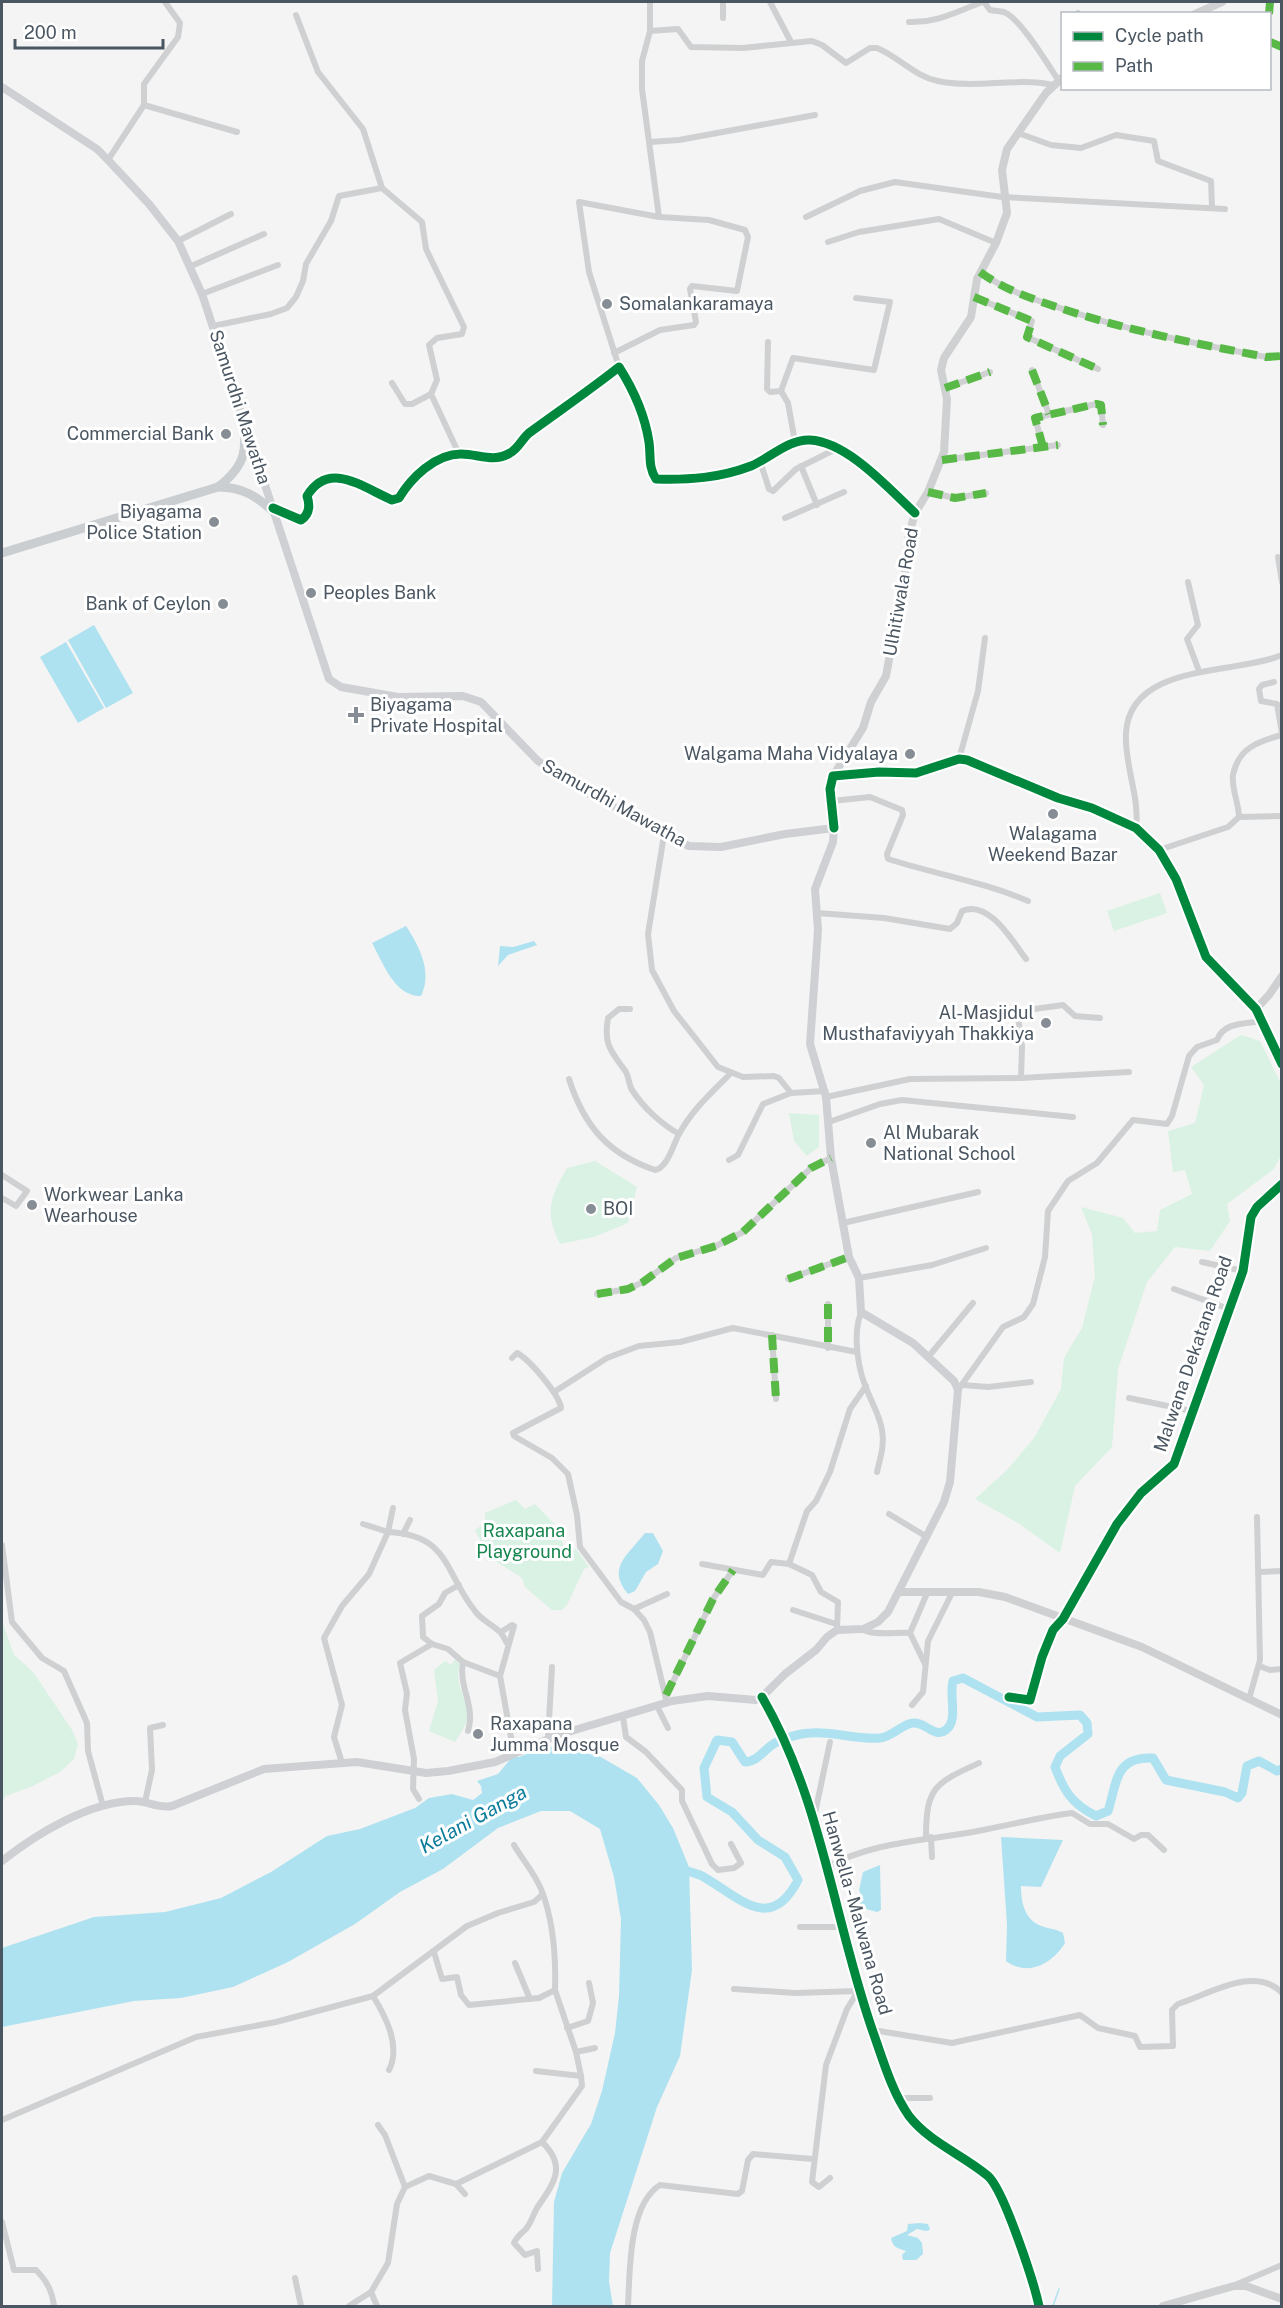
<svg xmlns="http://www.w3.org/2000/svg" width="1283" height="2308" viewBox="0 0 1283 2308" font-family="'Public Sans',sans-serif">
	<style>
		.green { fill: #d9f2e3 }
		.water { fill: #aee2f0 }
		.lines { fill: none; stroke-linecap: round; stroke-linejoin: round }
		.stream { stroke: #aee2f0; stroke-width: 1.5 }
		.river { stroke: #aee2f0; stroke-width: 9 }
		.minor { stroke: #ced0d2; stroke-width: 6 }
		.tertiary { stroke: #ced0d2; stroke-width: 8 }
		.secondary { stroke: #ced0d4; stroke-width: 8 }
		.primary { stroke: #caced1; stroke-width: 9 }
		.quiet { stroke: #58b947; stroke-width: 8; stroke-dasharray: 15 8; stroke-linecap: butt }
		.cycleway-casing { stroke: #fff; stroke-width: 13 }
		.cycleway { stroke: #00873e; stroke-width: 9 }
		.poi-dot { fill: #868d94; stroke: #fff; stroke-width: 2 }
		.labels { text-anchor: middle; stroke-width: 6; stroke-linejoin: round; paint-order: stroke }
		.poi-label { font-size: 18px; fill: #4a5661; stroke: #fff; text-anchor: start }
		.street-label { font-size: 18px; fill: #4a5661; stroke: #fff }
		.park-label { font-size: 18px; fill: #17864f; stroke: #fff }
		.water-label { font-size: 20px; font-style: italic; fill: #0c7c9b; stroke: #fff }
	</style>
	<rect width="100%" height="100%" fill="#f4f4f4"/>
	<g class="green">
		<polygon points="1160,893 1167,913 1114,931 1107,911"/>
		<polygon points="1241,1035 1260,1041 1281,1084 1281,1155 1274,1169 1227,1204 1230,1221 1210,1251 1175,1247 1147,1282 1118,1369 1112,1447 1075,1486 1060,1553 1018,1523 975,1499 1007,1470 1034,1438 1061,1389 1064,1358 1082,1328 1095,1276 1092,1234 1081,1207 1123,1218 1135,1233 1157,1231 1160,1210 1192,1194 1185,1170 1173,1172 1168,1131 1195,1123 1204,1085 1191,1067"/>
		<polygon points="789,1113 819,1115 819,1147 807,1156 794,1141"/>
		<path d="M595,1161l42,26 -9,36 -34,14 -34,7c-16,-32 -10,-46 7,-76z"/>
		<polygon points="516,1500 525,1509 535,1504 555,1525 566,1551 576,1549 589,1567 584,1569 567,1605 562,1610 552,1610 525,1587 522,1578 489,1557 475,1530 485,1523 485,1513"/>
		<polygon points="2,1621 14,1655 33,1672 72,1730 78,1744 74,1759 60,1772 33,1786 6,1796 2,1802"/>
		<path d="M455,1659l5,5c-7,20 8,33 8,52 -1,9 -8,18 -13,26l-26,-11 9,-30 -4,-31 11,-9 6,4z"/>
	</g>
	<g class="water">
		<polygon points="94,625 133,693 106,708 68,640"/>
		<polygon points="66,642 104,708 78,723 40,657"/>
		<path d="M406,926c13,20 27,46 15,70 -26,1 -38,-33 -49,-53z"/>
		<polygon points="534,941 537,945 508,955 498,966 500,946 513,947"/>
		<path d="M645,1533h8l10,18 -5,13 -12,8 -11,19 -7,3c-22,-26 0,-39 17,-61z"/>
		<polygon points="548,1746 599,1756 637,1778 659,1805 673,1828 689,1867 692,1970 680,2056 657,2107 610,2253 609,2282 613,2306 552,2306 554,2202 562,2173 591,2124 602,2091 615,2033 619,1996 621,1919 614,1877 600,1829 570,1811 541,1811 498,1828 443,1869 400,1892 355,1924 288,1962 233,1987 181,1998 134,2001 2,2027 2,1948 94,1917 165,1912 221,1898 271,1872 327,1836 360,1829 415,1808 429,1798 452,1794 473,1800 482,1793 481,1786 477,1781 498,1774 512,1757 519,1757"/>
		<path d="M1001,1837l62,3 -22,47 -20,-1c0,15 3,32 18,39 8,4 16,3 24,8l2,10c-13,21 -37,34 -59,18l1,-36z"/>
		<polygon points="880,1865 881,1910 877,1912 859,1907 856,1902 862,1897 859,1890 863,1872"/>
		<path d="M920,2223l8,1 2,6 -4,1 -9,-2 -10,6 11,3 4,5 1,11 -7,6h-13l-1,-5 4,-4c-7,-3 -13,-2 -15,-13l16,-7 1,-7z"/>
	</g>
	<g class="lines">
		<polyline class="stream" points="1053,2306 1059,2289"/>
		<path class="river" d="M680,1869c7,2 16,4 22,7 36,20 68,59 96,4l-13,-23 -27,-17 -26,-28 -25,-15 -3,-29 13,-28 15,2 13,20c14,-1 19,-13 30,-19 9,-5 26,-10 36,-10 22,-2 46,7 69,5 12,-1 22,-14 33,-15 12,-2 22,17 34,6 11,-10 2,-34 6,-48l10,-3 74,39 43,-2 7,8 1,11 -28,22 -5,11c9,24 17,37 41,49l12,-5c9,-27 6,-55 45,-53l13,22 59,12 13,6 4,-5 5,-27 12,-5 18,10 5,-2"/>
		<g class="minor">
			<polyline points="770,2 791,42"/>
			<path d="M984,2l6,8c4,1 10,1 14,2 17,7 44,53 55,69"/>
			<polyline points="1078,13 1078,14"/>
			<polyline points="1269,14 1270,2"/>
			<polyline points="296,15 318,72 363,129 382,188"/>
			<polyline points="723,18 723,2"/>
			<path d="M909,22c29,1 48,-11 74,-20"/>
			<path d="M650,31l28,-2 13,18 52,1 69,-7 10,4 24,18 24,-15h7c22,9 37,28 61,33 37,8 77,-4 115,4"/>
			<polyline points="1270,42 1282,47"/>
			<polyline points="144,105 237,132"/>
			<polyline points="1018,133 1051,145 1081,148 1116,135 1154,141 1158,161 1211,181 1212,207"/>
			<polyline points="650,142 679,140 815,115"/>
			<polyline points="108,160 144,105 144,84 178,37 180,23 165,2"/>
			<polyline points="806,217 860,191 895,182 1002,197 1225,209"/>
			<polyline points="178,241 231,214"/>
			<polyline points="828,242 859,232 939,219 996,243"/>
			<polyline points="189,267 264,234"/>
			<path d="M980,272c26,19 58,29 89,39 65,21 130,33 197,46l16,-1"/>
			<polyline points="202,294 278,265"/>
			<polyline points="974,297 1027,319 1032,321 1027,337 1098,369"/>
			<polyline points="213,326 271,314 287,308 296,297 303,281 306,264 331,221 339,196 382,188 422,222 426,249 464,327 462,334 437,338 429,345 437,380 431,394 459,454"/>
			<polyline points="768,342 767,389 770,392 781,391 793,358 874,370 890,302 856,298"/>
			<polyline points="614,353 660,330 694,325 696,322 690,289 692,286 737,291 748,237 745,230 709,220 659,217"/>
			<polyline points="619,367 589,272 579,202 659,217 642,89 642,61 650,31 650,2"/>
			<polyline points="1032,370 1049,414"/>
			<polyline points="392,383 405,404 412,404 431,394"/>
			<polyline points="945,388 990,372"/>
			<polyline points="781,391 788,403 795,442"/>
			<polyline points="1043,447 1035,418 1096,404 1101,405 1103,425"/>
			<polyline points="942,460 1058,445"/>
			<polyline points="760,461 769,489 773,491 796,469 836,449"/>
			<polyline points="801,466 817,505"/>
			<polyline points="928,492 955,498 986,493"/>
			<path d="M273,508l28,12c9,-6 9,-15 6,-24 22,-36 55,-9 85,4l7,-2c12,-20 36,-44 62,-44 18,0 32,9 49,-1 8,-4 12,-14 19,-20 30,-22 61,-43 90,-66 14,22 26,49 30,75 2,14 -1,25 7,37 33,1 64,-1 95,-13 19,-8 38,-27 59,-26 38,2 79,49 105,73"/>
			<polyline points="785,518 844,492"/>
			<polyline points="1278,557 1282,582"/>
			<polyline points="1188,582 1198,625 1187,639 1199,671"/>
			<polyline points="1274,682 1262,685 1259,689 1261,701 1277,704 1282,733"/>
			<polyline points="959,759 978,691 985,638"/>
			<path d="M832,801l38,-4 32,13 1,5 -16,39 1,5c47,15 96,23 140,42"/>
			<polyline points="1239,817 1282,816"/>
			<path d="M1136,828c4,-31 -12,-64 -10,-95 4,-71 110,-58 156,-78"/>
			<polyline points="664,835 648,934 652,970 674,1011 718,1067 743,1077 774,1076 779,1078 791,1093 825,1091"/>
			<path d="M1159,850l69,-23 11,-10c0,-13 -8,-30 -6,-42 5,-27 26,-34 49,-40"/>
			<path d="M817,913l67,5 66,11 7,-6 5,-12c27,-12 51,31 64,48"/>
			<path d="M630,1009h-11l-11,9c-5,28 4,34 18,54 3,6 3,13 6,18 11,17 29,34 47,44"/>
			<polyline points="1021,1078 1022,1047 1018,1017 1020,1011 1063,1005 1075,1016 1100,1018"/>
			<path d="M569,1079c15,47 39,75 86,91 12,-2 18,-24 23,-34 13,-25 33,-43 52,-62"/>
			<polyline points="826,1097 910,1079 1021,1078 1129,1072"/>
			<polyline points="829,1122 880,1104 902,1100 1073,1117"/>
			<polyline points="729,1160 738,1155 763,1104 791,1093"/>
			<polyline points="2,1175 27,1191 16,1206 2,1198"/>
			<polyline points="843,1223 978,1192"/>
			<polyline points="1202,1262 1243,1271"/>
			<polyline points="859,1278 932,1265 986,1248"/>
			<polyline points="788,1279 849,1257"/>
			<polyline points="1174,1289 1229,1309"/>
			<polyline points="597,1294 628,1289 643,1282 676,1258 716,1246 743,1232 811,1168 831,1158"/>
			<polyline points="828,1304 828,1348"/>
			<path d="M861,1312c-9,23 -3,60 8,83 5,12 11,22 13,35 3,15 -2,28 -5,42"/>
			<polyline points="772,1335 776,1399"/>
			<polyline points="929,1356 973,1303"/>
			<path d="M512,1358l5,-5c12,6 42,41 44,55l-48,25 1,3 38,22 16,16 9,41 3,32 41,55 13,7 10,11 6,12 17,71"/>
			<polyline points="962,1385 988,1387 1031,1382"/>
			<path d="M958,1390l45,-63 21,-10 9,-13 12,-47 3,-46 20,-30 29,-18 36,-43 34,4 5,-8 17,-60 8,-9 20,-7c7,-18 27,-16 44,-19"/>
			<polyline points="554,1392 607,1358 639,1346 680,1342 733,1328 857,1352"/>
			<polyline points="1129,1398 1192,1411"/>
			<polyline points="889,1514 927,1537"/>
			<polyline points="363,1524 388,1532 393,1508"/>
			<polyline points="403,1534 410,1520"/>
			<polyline points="2,1545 12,1622 42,1658 64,1671 87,1723 88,1751 103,1806"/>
			<polyline points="702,1564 763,1575 771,1562 789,1564"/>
			<polyline points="1259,1572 1282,1571"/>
			<polyline points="459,1585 445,1593 439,1604 422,1616 423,1637 432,1644 448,1649 463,1662 500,1676"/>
			<polyline points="634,1609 667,1594"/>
			<polyline points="793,1610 836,1624"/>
			<path d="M863,1629c6,7 36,3 47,4"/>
			<polyline points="837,1630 838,1602 821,1592 812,1575 789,1564 807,1511 816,1501 830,1472 850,1409 866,1386"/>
			<polyline points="501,1632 512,1625 514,1626 500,1676 514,1754"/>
			<path d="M463,1662c-5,24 13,44 5,69"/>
			<polyline points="925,1664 910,1633 928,1591"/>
			<polyline points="1259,1666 1270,1670 1282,1669"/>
			<polyline points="667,1694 713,1599 733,1570"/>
			<polyline points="1009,1697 1030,1700 1042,1657 1053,1630 1063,1619"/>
			<polyline points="1249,1699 1260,1660 1257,1517"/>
			<polyline points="912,1705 923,1692 928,1641 953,1591"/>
			<polyline points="657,1706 668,1728"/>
			<polyline points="623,1717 626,1737 646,1752 682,1790 682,1801 712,1864 718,1870 734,1868 741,1863 731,1844"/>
			<polyline points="548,1739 552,1667"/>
			<path d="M342,1763l-8,-26 8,-32 -18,-67 18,-32 27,-32 19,-42c62,3 56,40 87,79 6,9 17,13 25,21 3,3 5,8 7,11"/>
			<polyline points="419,1799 413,1789 414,1759 405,1710 407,1693 400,1663 432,1644"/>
			<polyline points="145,1802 152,1770 150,1728 163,1725"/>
			<polyline points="814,1818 830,1742"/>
			<path d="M926,1837c0,-50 9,-54 53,-74"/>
			<polyline points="931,1837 932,1857"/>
			<path d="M827,1867c47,-26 99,-26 151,-36 32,-6 62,-14 94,-18l18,11h18l26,15 7,-4h7l16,15"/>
			<polyline points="800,1927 841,1927"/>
			<path d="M434,1952l8,27 15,-2 4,18 8,10 70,-7 16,-8c1,-32 -2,-71 -14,-101 -6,-15 -19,-30 -27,-44"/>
			<polyline points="515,1963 530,1999"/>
			<polyline points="734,1989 795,1993 858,1991"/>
			<polyline points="555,1990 576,2052 595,2048"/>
			<polyline points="567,2028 588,2021 593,2003 589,1983"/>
			<path d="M873,2030l79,13 128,-28 18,13 37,8 5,11 33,-1 -1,-36 6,-6c30,-9 77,-40 104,-11"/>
			<polyline points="576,2052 581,2076"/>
			<path d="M389,2070c12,-24 -3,-53 -16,-74l94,-70 31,-13 36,-11 9,-8"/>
			<polyline points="898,2098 930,2098"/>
			<polyline points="2,2120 196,2037 276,2022 373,1996"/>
			<polyline points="378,2125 385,2135 405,2187"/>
			<polyline points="830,2178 819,2187 812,2182 826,2065 847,2009 858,1991"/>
			<polyline points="456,2184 542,2142 582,2086 581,2076 536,2071"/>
			<path d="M2,2222l12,48h22c11,11 16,21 18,36"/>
			<path d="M538,2269l-1,-18 -12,4 -11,-12c3,-7 7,-9 12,-14 5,-6 7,-14 11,-21 16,-24 31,-41 5,-66"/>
			<polyline points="295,2278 301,2306"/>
			<polyline points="1235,2285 1282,2265"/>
			<polyline points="371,2292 377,2306"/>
			<polyline points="349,2306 371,2292 388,2263 397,2204 405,2187 429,2176 456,2184 465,2194"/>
			<path d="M628,2306c2,-34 0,-101 32,-121l78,9 4,-3 6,-31 5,-6 60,5"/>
		</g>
		<g class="tertiary">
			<polyline points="1195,14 1222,2"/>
			<polyline points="833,776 863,728 871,702 886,676 906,567 909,534 915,513 928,492 944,452 947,399 941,370 944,358 971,317 977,279 996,243 1007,213 1002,170 1007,149 1046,93 1062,78"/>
			<polyline points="834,828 830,789 833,776 879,772 916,773 959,759 967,760 1058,798 1092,808 1136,828 1159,850 1176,879 1206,957 1256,1009 1282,1064"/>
			<polyline points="1256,1009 1269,995 1282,976"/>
			<polyline points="899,1592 979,1592 1005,1597 1142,1647 1282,1715"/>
			<polyline points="1063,1619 1117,1524 1141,1493 1174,1464 1243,1271 1251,1217 1257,1207 1282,1184"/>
			<path d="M762,1697c60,103 72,224 111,335 10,28 19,60 36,84 20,26 54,39 79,60 16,14 46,107 51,130"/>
			<polyline points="1163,2306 1234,2286 1246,2286 1282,2299"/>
		</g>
		<path class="secondary" d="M2,87l95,62 11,11 41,44 29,37 24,53 127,385 12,8 57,10 65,-1 18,6 57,59 44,29 48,25 19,7 15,13 25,11 32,1 64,-13 49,-6 -1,14 -18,47 3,41 -8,114 16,53 5,61 18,99 10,21 2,34 52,31 41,38 4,9 -8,92 -6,20 -56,110 -10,10 -15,7 -26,1 -10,7 -11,13 -31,24 -23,23 -6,3 -48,-4 -36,5 -114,34 -63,27 -47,9 -22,2 -69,-11 -93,7 -92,37c-13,3 -24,-5 -37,-5 -45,0 -99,33 -133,60"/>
		<g class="primary">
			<path d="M218,487c25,0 38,9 56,25"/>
			<path d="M2,553l216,-66c30,-23 29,-39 24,-74"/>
		</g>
		<g class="quiet">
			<polyline points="1269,14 1270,2"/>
			<polyline points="1270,42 1282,47"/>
			<path d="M980,272c26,19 58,29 89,39 65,21 130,33 197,46l16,-1"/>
			<polyline points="974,297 1027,319 1032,321 1027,337 1098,369"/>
			<polyline points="1032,370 1049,414"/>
			<polyline points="945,388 990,372"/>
			<polyline points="1043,447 1035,418 1096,404 1101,405 1103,425"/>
			<polyline points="942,460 1058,445"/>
			<polyline points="928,492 955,498 986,493"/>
			<polyline points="788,1279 849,1257"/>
			<polyline points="597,1294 628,1289 643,1282 676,1258 716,1246 743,1232 811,1168 831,1158"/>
			<polyline points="828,1304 828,1348"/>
			<polyline points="772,1335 776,1399"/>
			<polyline points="666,1695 713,1599 733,1570"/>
		</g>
		<g class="cycleway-casing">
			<g id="cycleway">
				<path d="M273,508l28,12c9,-6 9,-15 6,-24 22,-36 55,-9 85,4l7,-2c12,-20 36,-44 62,-44 18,0 32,9 49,-1 8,-4 12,-14 19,-20 30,-22 61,-43 90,-66 14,22 26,49 30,75 2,14 -1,25 7,37 33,1 64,-1 95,-13 19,-8 38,-27 59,-26 38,2 79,49 105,73"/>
				<polyline points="834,828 830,789 833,776 879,772 916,773 959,759 967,760 1058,798 1092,808 1136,828 1159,850 1176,879 1206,957 1256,1009 1282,1064"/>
				<path d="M762,1697c60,103 72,224 111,335 10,28 19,60 36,84 20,26 54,39 79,60 16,14 46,107 51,130"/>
				<polyline points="1009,1697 1030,1700 1042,1657 1053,1630 1063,1619 1117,1524 1141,1493 1174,1464 1243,1271 1251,1217 1257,1207 1282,1184"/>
			</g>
		</g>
		<use href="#cycleway" class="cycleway"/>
	</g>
	<g class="poi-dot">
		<circle cx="607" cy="304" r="6"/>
		<circle cx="226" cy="434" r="6"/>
		<circle cx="214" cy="522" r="6"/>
		<circle cx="311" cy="593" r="6"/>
		<circle cx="223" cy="604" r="6"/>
		<path d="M353 706h6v6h6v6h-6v6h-6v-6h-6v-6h6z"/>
		<circle cx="910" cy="754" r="6"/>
		<circle cx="1053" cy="814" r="6"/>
		<circle cx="1046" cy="1023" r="6"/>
		<circle cx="871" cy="1143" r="6"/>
		<circle cx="32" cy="1205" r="6"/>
		<circle cx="591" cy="1209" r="6"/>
		<circle cx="478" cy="1734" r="6"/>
	</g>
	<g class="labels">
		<g class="poi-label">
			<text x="619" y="310">Somalankaramaya</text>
			<text x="214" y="440" text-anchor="end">Commercial Bank</text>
			<text x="202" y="518" text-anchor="end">Biyagama<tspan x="202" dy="21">Police Station</tspan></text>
			<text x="323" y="599">Peoples Bank</text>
			<text x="211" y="610" text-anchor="end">Bank of Ceylon</text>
			<text x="370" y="711">Biyagama<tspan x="370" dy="21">Private Hospital</tspan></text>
			<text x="898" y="760" text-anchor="end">Walgama Maha Vidyalaya</text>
			<text x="1053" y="840" text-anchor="middle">Walagama<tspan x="1053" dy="21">Weekend Bazar</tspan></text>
			<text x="1034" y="1019" text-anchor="end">Al-Masjidul<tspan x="1034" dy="21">Musthafaviyyah Thakkiya</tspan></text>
			<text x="883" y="1139">Al Mubarak<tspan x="883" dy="21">National School</tspan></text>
			<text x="44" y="1201">Workwear Lanka<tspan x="44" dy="21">Wearhouse</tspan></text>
			<text x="603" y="1215">BOI</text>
			<text x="490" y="1730">Raxapana<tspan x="490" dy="21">Jumma Mosque</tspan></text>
		</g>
		<g class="street-label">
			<text transform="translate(240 407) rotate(72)" y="6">Samurdhi Mawatha</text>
			<text transform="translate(901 592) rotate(-80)" y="6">Ulhitiwala Road</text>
			<text transform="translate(614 803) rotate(29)" y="6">Samurdhi Mawatha</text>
			<text transform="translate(1193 1354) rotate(-71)" y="6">Malwana Dekatana Road</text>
			<text transform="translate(857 1913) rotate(74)" y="6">Hanwella - Malwana Road</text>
		</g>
		<g class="park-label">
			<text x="524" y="1537">Raxapana<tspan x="524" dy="21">Playground</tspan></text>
		</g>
		<g class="water-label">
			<text transform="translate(473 1819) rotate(-29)" y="7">Kelani Ganga</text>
		</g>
	</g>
	<rect width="1283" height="2308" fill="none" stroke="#4a5661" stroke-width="6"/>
	<rect x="1061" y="12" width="210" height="78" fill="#ffffff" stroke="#b7bbc0" stroke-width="1.5"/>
	<rect x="1073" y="32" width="30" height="9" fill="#00873e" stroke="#b7bbc0" stroke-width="1.5"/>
	<text x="1115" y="42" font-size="18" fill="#4a5661">Cycle path</text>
	<rect x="1073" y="62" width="30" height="9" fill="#58b947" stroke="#b7bbc0" stroke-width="1.5"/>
	<text x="1115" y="72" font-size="18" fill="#4a5661">Path</text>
	<path d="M15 39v9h148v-9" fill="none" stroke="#4a5661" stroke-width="3"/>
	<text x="24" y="39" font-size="18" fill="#4a5661" stroke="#ffffff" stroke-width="4.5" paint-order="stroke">200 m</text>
</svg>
